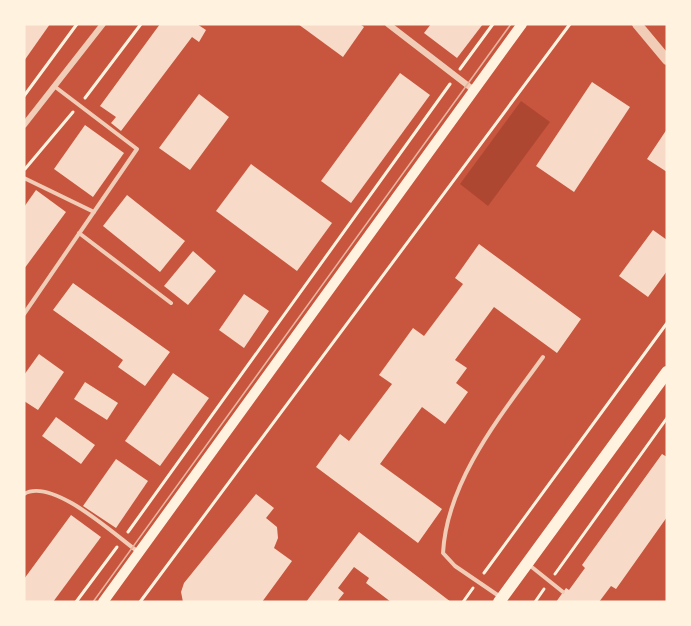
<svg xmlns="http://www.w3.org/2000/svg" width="691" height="626" viewBox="0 0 691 626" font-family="Helvetica,sans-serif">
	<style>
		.green { fill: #ae4732 }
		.building { fill: #f7dbc8 }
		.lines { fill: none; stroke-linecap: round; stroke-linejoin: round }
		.path { stroke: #fff3e0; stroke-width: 3 }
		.service { stroke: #f1ccb7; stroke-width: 4 }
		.minor { stroke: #f1ccb7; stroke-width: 6 }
		.tertiary { stroke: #f1ccb7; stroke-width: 10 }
		.secondary { stroke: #fff3e0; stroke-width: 10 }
		.primary { stroke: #fff3e0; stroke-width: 12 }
		.tram { stroke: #e9b49f; stroke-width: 1.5 }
	</style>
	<rect width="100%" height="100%" fill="#c8553d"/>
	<polygon class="green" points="521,101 550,122 488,206 460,184"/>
	<g class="building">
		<polygon points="24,24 50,24 24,61"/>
		<polygon points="160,24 197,24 206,30 199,42 192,37 121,131 111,123 116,117 100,106"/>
		<polygon points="298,24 360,24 364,27 343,57"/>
		<polygon points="431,24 483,24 457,58 424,33"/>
		<polygon points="400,73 430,95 351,203 321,181"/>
		<polygon points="592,82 630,107 574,192 536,166"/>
		<polygon points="199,94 229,117 190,170 159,148"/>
		<polygon points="85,125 124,153 93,197 54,169"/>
		<polygon points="667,129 667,172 647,159"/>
		<polygon points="251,164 332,223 297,271 216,211"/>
		<polygon points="36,190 66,212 24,269 24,207"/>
		<polygon points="127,195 185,241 160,272 103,226"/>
		<polygon points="653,230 667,240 667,271 648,297 619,276"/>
		<polygon points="479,244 581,319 557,353 494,307 455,360 467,368 456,383 468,392 445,424 422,407 380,464 442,509 418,543 316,467 340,434 349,441 392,384 379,375 413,328 424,336 463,284 455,278"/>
		<polygon points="193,251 216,271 188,305 164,286"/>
		<polygon points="73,283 170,352 145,386 118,367 123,360 53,310"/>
		<polygon points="244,294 269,311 244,348 219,330"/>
		<polygon points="39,354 64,372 38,410 24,401 24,375"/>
		<polygon points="173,373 209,398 160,466 125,441"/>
		<polygon points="85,382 118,403 107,420 74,399"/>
		<polygon points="56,417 95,445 81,464 42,436"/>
		<polygon points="662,454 667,457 667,517 616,589 611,586 599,602 556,602 566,588 569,590 585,568 582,565"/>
		<polygon points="116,459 148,481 116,528 83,506"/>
		<polygon points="256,494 274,508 266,518 277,527 278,538 274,548 292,561 262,602 183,602 181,592 184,583"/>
		<polygon points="71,515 101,537 53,602 24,602 24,579"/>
		<polygon points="359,532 451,602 391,602 366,583 369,578 354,567 338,588 344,593 337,602 306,602"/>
	</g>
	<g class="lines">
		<g class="path">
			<polyline points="460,69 493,24"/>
			<polyline points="24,96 77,24"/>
			<polyline points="85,98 141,24"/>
			<polyline points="25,169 73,112"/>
			<polyline points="128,532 450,84"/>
			<polyline points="484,573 667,323"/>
			<polyline points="555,574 667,418"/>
			<polyline points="76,602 117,547"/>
			<polyline points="140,602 570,24"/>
			<polyline points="463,602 473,588"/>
			<polyline points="535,602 544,589"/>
		</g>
		<g class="service">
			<polyline points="24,178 94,212"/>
			<polyline points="79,233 171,303"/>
			<polyline points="24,314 137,149 54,86"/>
			<path d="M24,494c28,-17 90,40 113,57"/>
			<polyline points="528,564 563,592"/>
			<path d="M499,596l-44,-30 -12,-13c4,-73 59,-139 100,-196"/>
		</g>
		<g class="minor">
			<polyline points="388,24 475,91"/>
			<polyline points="24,125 103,24"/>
		</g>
		<polyline class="tertiary" points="637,24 667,60"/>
		<polyline class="secondary" points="103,602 522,24"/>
		<polyline class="primary" points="499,602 667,372"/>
		<polyline class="tram" points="93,602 511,24"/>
	</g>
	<rect width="691" height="626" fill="none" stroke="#fff3e0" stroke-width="51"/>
</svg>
